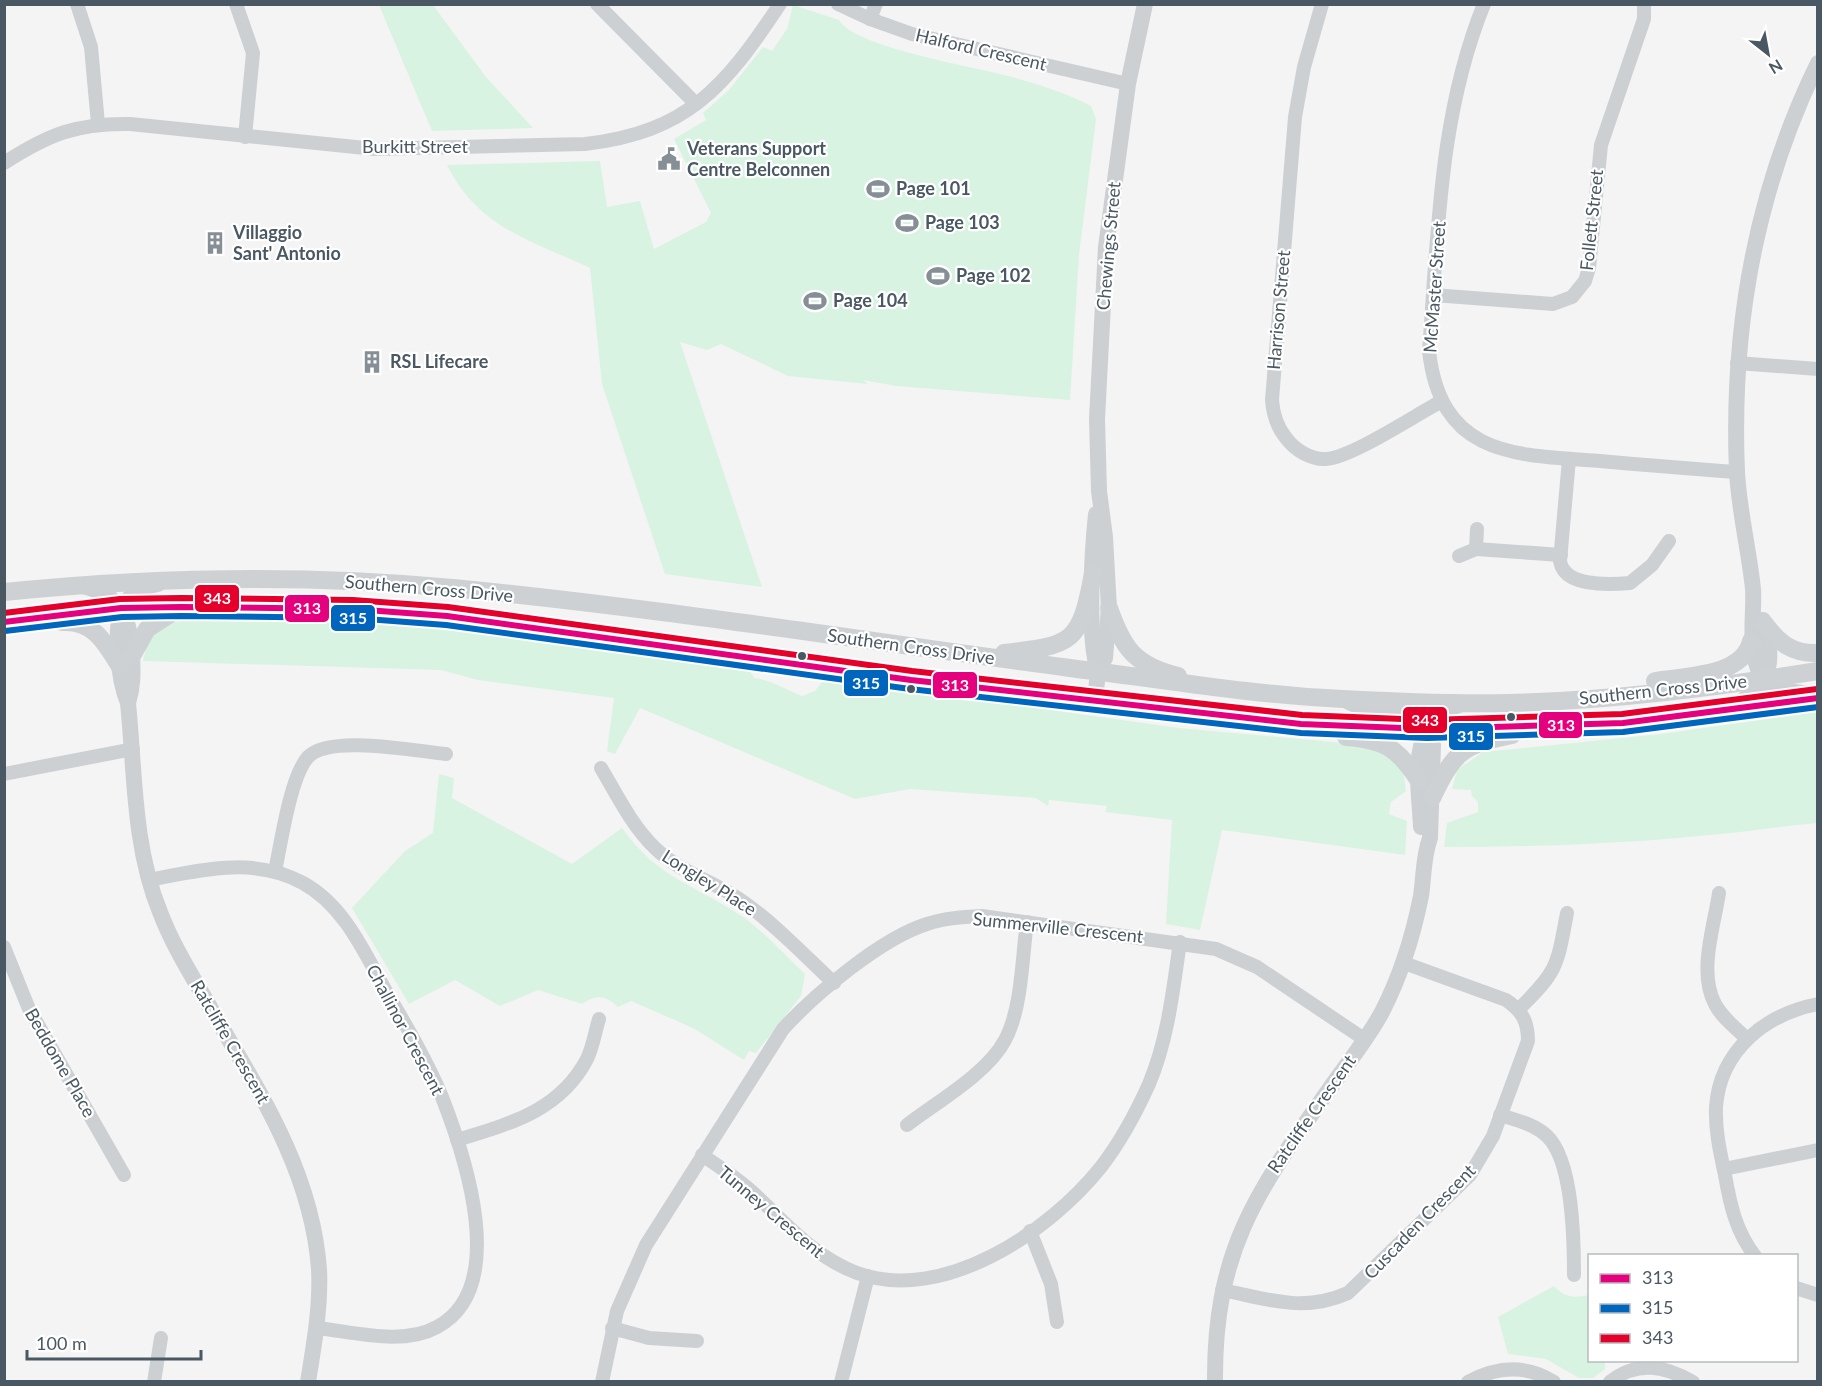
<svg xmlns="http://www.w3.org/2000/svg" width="1822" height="1386" viewBox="0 0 1822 1386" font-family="Lato,sans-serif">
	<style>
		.green { fill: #d8f3e1 }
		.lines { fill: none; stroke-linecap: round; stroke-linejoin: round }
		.minor { stroke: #cdd0d3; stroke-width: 14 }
		.tertiary { stroke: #cdd0d3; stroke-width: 16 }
		.secondary { stroke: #ced1d4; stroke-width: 18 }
		.bus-1-casing { stroke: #fff; stroke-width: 10 }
		.bus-2-casing { stroke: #fff; stroke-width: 10 }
		.bus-3-casing { stroke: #fff; stroke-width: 10 }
		.bus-1 { stroke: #e5007d; stroke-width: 6 }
		.bus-2 { stroke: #0065bd; stroke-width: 6 }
		.bus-3 { stroke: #e4002b; stroke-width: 6 }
		.bus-dot { fill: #495862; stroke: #fff; stroke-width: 2 }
		.labels { text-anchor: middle; stroke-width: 4.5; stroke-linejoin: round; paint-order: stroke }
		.street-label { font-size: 18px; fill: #495862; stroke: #fff }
		.poi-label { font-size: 18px; font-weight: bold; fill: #495862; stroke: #fff; text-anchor: start }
		.line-badge { stroke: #fff; stroke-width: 2 }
		.badge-label { font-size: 16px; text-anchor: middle; font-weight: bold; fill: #fff }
	</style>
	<rect width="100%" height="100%" fill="#f4f4f4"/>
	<g class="green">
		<polygon points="379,5 433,5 486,77 533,128 432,131"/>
		<path d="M793,5l46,15c15,27 136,47 169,56 27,7 59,17 83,30l5,13 -17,136 -9,145 -174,-14 -33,-6 5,4 -80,-8 -67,-32 -14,6 -27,-8 82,245 -97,-13 -63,-190 -12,-116c-59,-28 -111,-39 -143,-103l153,-4 7,46 33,-6 14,48 52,-27 5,-9 -37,-74 32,-19 -3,-7 26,-23 34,-43 9,4 15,-22z"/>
		<path d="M184,620h134l146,10 251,32v5l35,4 4,7c18,2 31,11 48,18l13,-5 8,-10 127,15 229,32 197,18 27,23 3,22 -15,11 -2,12 18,7 -2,34 -183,-25 -22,100 -34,-6 6,-104 -67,-8 2,-6 -58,-6 -1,6 -12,-8 -126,-9 -55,10 -215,-91 -25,46 -8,-3 7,-53 -136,-18 -37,-10 -298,-9c6,-28 14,-35 41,-41z"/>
		<path d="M1817,712v111c-36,3 -72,9 -108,12 -88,9 -177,12 -265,12l3,-24 31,-11v-10l-6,-6 -1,-6 -19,-1 5,-19 26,-18 179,-18z"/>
		<path d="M439,774l15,4 -2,20 120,66 50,-36c36,50 69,55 118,87 24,16 44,39 65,59l-4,22 -45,57 -7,-2 -5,9 -51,-32 -62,-27 -13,6c-12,-12 -22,-13 -36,-3l-44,-14 -38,16 -45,-26 -46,24 -57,-96 53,-57 28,-18z"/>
		<path d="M1554,1286c11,12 20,12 35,9l1,65 15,1v8l-12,9h-14l-33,-19 -38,-5 -10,-37z"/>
	</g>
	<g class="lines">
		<g class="minor">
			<polyline points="77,4 91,47 98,124"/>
			<polyline points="236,4 253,53 245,137"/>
			<polyline points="597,4 696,104"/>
			<polyline points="838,4 870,19 912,34 1128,84"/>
			<path d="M1322,4l-18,63 -9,50 -23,283c1,14 5,27 14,38 9,12 25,22 40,21 25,-1 91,-45 116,-58"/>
			<path d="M1484,4c-45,111 -46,230 -55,347 12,106 86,104 171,110 46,4 92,8 137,11"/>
			<polyline points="870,19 876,4"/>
			<path d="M4,163c45,-29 73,-40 126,-39l245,25 210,-5c103,-12 140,-57 195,-140"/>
			<polyline points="1433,295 1553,304 1572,297 1585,281 1589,268 1601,145 1644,19 1644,4"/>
			<polyline points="1737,363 1818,369"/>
			<path d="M1569,459l-9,102c4,26 49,24 70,22l22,-18 17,-24"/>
			<polyline points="1476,549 1561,555"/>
			<polyline points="1459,556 1476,549 1477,529"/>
			<path d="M601,768c16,27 31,58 54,80 25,25 62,34 90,55 32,23 60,53 89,80"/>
			<polyline points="4,774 133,749"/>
			<path d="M275,871c6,-27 15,-94 33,-114 21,-23 107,-6 138,-3"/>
			<path d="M149,880c51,-10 105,-24 154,3 42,23 62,71 84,110 20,34 40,68 55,104 23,59 68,191 -5,230 -34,19 -83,5 -120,1"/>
			<path d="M1719,893c-5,34 -21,79 -4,111 7,14 21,24 32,35"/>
			<polyline points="4,947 29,1009 124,1175"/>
			<path d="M1519,1009c39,-38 38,-43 48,-96"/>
			<path d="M1500,1115c16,5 34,9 47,21 26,25 27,104 27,139"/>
			<path d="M907,1125c30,-23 81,-52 98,-85 17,-31 17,-83 22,-118"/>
			<path d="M457,1140c52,-16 103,-29 130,-81 6,-12 8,-27 12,-40"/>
			<path d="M702,1155c16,11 33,22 48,35 34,31 62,66 107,83 86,31 192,-41 244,-106 20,-26 35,-54 48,-83 19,-45 24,-94 31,-142"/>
			<polyline points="1724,1169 1818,1150"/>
			<polyline points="1030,1231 1051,1284 1057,1322"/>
			<path d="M1755,1256c-19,-24 -25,-52 -30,-81 -5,-23 -10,-45 -9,-68 4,-57 50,-93 102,-103"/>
			<polyline points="1796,1288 1818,1295"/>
			<path d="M1222,1290c46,9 81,23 126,3l122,-118 23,-39 35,-95c0,-20 -6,-30 -22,-41l-102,-37"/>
			<polyline points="612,1328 649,1338 697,1341"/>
			<polyline points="154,1382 161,1338"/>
			<path d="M602,1382l15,-71 29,-66 137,-216c33,-36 99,-91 144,-105 18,-6 36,-7 55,-8l234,33 41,18 107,72"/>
			<polyline points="841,1382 868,1276"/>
			<path d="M1468,1382c28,-15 58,-18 86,0"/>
			<path d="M1610,1382c27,-22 55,-16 83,0"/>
		</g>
		<g class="tertiary">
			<path d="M1818,63c-63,129 -87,267 -81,409 2,39 12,78 16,117 2,26 -8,71 13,92 13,12 34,11 52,14"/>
			<path d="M1096,514c-4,38 -9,123 2,157"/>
			<path d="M158,584c-39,7 -42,34 -40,68 1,18 3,34 10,51 7,70 5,143 32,209 14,37 36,70 55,104 47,80 97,158 104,253 2,38 -5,75 -11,113"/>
			<path d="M83,586c40,10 47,32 49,70 1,17 1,31 -4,47"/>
			<polyline points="1095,702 1098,671 1105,658 1109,608 1105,537 1099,491 1097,419 1106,247 1128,84 1145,4"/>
			<path d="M1729,711c40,-29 48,-41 34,-91"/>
			<path d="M1421,827c-2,-46 -16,-107 41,-123"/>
			<path d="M1215,1382c-1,-131 41,-189 113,-291 18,-26 39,-51 54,-79 19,-37 31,-76 39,-116 3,-20 2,-39 9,-58l3,-93 -6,-16 -14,-17 -49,-3 -19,-9"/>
		</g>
		<g class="secondary">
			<path d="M4,592c149,-15 300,-18 449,-4 206,20 412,53 617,80 91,11 181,27 273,31 55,3 110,5 165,4 103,-2 208,-16 310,-32"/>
			<path d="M1109,608c14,40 25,57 69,68"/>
			<polyline points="4,622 121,608 181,607 353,609 447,616 911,680 1301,724 1427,729 1623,723 1818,698"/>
			<path d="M62,622c31,-2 43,20 57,43"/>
			<path d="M1764,623c15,20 28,31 54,30"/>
			<path d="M1004,653c69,-8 76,-9 89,-80"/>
			<polyline points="132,656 147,629 181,607"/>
			<path d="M1655,681c29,-5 88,-4 96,-40"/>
			<path d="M1346,737c39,3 52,11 73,44"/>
			<path d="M1432,798c22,-46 30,-53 80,-63"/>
		</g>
		<g class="bus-1-casing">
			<polyline id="bus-1" points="4,622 121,608 181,607 353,609 447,616 911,680 1301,724 1427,729 1623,723 1818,698"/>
		</g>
		<g class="bus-2-casing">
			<polyline id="bus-2" points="5,631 122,617 181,616 353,618 446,625 910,689 1301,733 1427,738 1623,732 1818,707"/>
		</g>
		<g class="bus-3-casing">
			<polyline id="bus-3" points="4,613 120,599 181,598 353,600 448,607 912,671 1302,715 1427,720 1622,714 1817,689"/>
		</g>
		<use href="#bus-1" class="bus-1"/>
		<use href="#bus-2" class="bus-2"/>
		<use href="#bus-3" class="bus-3"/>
	</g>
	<defs>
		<g id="civic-bare" transform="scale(1.8)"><path d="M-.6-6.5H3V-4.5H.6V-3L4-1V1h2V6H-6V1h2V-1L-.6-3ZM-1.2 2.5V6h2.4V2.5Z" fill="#858f95" stroke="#fff" stroke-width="2.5" paint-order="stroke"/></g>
		<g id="stadium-bare" transform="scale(1.8)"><path d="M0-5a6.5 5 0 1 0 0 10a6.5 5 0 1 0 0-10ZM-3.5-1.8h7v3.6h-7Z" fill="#858f95" stroke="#fff" stroke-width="2.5" paint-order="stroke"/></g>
		<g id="building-bare" transform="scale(1.8)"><path d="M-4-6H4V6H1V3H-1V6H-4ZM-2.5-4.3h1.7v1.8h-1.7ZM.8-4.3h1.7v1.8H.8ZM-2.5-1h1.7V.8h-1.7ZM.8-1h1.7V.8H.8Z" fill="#858f95" stroke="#fff" stroke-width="2.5" paint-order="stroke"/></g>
	</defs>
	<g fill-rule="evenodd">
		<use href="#civic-bare" x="669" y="159"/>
		<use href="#stadium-bare" x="878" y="189"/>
		<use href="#stadium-bare" x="907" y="223"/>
		<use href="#building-bare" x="215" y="243"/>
		<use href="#stadium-bare" x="938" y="276"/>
		<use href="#stadium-bare" x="815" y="301"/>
		<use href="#building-bare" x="372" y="362"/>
	</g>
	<g class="bus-dot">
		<circle cx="802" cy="656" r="5"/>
		<circle cx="911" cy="689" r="5"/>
		<circle cx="1511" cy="717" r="5"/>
	</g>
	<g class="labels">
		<g class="street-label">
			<text transform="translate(981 50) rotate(13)" y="6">Halford Crescent</text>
			<text x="415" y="153">Burkitt Street</text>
			<text transform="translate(1592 220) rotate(-84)" y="6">Follett Street</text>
			<text transform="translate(1109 246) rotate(-85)" y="6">Chewings Street</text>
			<text transform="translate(1435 287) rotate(-86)" y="6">McMaster Street</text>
			<text transform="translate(1279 310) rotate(-85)" y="6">Harrison Street</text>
			<text transform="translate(429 589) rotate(5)" y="6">Southern Cross Drive</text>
			<text transform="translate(911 647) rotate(8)" y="6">Southern Cross Drive</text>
			<text transform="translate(1663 690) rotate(-6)" y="6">Southern Cross Drive</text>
			<text transform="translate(709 883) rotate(32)" y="6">Longley Place</text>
			<text transform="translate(1058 928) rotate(6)" y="6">Summerville Crescent</text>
			<text transform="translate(405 1030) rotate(62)" y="6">Challinor Crescent</text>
			<text transform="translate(230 1042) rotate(60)" y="6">Ratcliffe Crescent</text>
			<text transform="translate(60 1063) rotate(60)" y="6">Beddome Place</text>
			<text transform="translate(1312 1114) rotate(-55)" y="6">Ratcliffe Crescent</text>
			<text transform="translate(771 1212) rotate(40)" y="6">Tunney Crescent</text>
			<text transform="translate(1420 1222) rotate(-46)" y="6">Cuscaden Crescent</text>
		</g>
		<g class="poi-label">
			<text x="687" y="155">Veterans Support<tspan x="687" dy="21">Centre Belconnen</tspan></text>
			<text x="896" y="195">Page 101</text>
			<text x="925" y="229">Page 103</text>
			<text x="233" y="239">Villaggio<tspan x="233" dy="21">Sant' Antonio</tspan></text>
			<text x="956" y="282">Page 102</text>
			<text x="833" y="307">Page 104</text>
			<text x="390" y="368">RSL Lifecare</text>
		</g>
	</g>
	<g class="line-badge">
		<rect x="194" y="584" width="46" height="29" rx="6" fill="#e4002b"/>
		<rect x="284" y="594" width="46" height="29" rx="6" fill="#e5007d"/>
		<rect x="330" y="604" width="46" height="28" rx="6" fill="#0065bd"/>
		<rect x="843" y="669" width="46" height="28" rx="6" fill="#0065bd"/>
		<rect x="932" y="671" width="46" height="28" rx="6" fill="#e5007d"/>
		<rect x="1402" y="706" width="46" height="28" rx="6" fill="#e4002b"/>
		<rect x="1538" y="711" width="45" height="28" rx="6" fill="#e5007d"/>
		<rect x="1448" y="722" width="46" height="29" rx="6" fill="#0065bd"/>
	</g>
	<g class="badge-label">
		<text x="217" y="604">343</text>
		<text x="307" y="614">313</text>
		<text x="353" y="624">315</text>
		<text x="866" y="689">315</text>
		<text x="955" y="691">313</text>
		<text x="1425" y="726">343</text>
		<text x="1561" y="731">313</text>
		<text x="1471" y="742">315</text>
	</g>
	<rect width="1822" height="1386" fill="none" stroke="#495862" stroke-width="12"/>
	<rect x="1588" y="1254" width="210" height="108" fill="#ffffff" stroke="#b6bcc0" stroke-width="1.5"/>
	<rect x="1600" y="1274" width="30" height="9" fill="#e5007d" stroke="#b6bcc0" stroke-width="1.5"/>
	<text x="1642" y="1284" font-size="18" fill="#495862">313</text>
	<rect x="1600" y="1304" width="30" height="9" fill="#0065bd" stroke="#b6bcc0" stroke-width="1.5"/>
	<text x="1642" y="1314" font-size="18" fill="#495862">315</text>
	<rect x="1600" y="1334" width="30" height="9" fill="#e4002b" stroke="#b6bcc0" stroke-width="1.5"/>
	<text x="1642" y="1344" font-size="18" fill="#495862">343</text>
	<g transform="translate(1768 54) rotate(149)" stroke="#ffffff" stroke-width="4.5" paint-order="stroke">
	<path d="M0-4.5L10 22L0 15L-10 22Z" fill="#495862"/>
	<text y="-9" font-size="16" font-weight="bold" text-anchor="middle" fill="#495862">N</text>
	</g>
	<path d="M27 1350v9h174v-9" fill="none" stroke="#495862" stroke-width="3"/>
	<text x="36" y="1350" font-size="18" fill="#495862" stroke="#ffffff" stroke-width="4.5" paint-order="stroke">100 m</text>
</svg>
